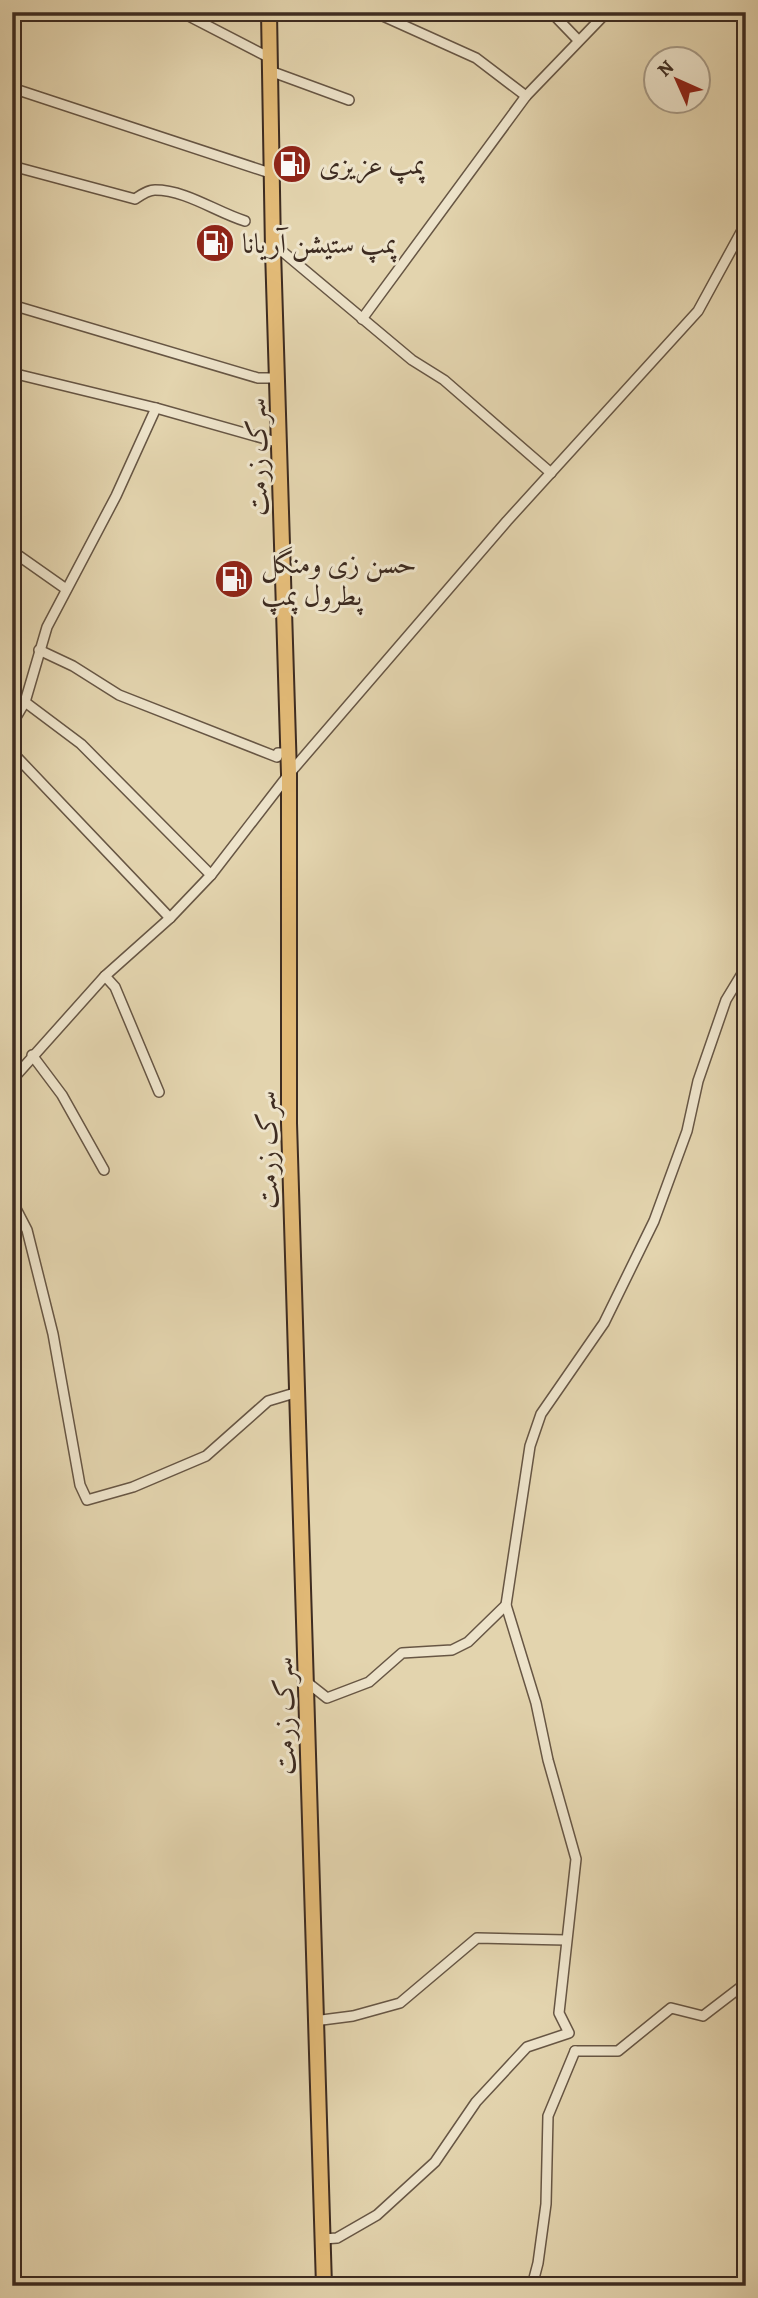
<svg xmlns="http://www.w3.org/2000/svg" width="758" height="2298" viewBox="0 0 758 2298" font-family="Alegreya,Amiri,serif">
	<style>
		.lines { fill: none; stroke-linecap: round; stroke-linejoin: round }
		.minor-casing { stroke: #675644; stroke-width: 12 }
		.highway-casing { stroke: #3e2c21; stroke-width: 18 }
		.minor { stroke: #ede3ca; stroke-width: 9 }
		.highway { stroke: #e2ba77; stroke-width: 14 }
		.labels { text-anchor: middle; stroke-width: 6; stroke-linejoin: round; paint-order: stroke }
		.poi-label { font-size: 28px; fill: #3e2c21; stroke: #ede3ca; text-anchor: start }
		.street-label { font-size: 28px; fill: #3e2c21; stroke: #ede3ca }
	</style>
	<rect width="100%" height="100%" fill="#e3d4ae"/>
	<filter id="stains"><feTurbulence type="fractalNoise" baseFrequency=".00286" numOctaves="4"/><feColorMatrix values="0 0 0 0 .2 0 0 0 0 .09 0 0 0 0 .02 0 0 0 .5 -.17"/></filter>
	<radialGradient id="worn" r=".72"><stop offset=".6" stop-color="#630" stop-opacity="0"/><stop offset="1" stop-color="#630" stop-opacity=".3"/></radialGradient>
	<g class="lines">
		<g class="minor-casing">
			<g id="minor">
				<polyline points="181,12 270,58"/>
				<polyline points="374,12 476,58 526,96"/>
				<polyline points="551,12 578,40"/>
				<polyline points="270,71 349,100"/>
				<polyline points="12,88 273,174"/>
				<path d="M12,166l123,33c6,-4 13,-9 20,-9 31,0 61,22 90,31"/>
				<polyline points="273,250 283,252 412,360 444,380 551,473"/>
				<polyline points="12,305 258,378 278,378"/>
				<polyline points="362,319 526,96 607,12"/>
				<polyline points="12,373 156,408 280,443"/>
				<polyline points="12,551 66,589"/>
				<polyline points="39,650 73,666 119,695 277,757 278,753 287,753"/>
				<polyline points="25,702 81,744 211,875"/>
				<polyline points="12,724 25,702 47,627 116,496 156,408"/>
				<polyline points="12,752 170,918"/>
				<polyline points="105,976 115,987 159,1092"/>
				<polyline points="32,1055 62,1095 104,1170"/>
				<polyline points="12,1080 105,976 170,918 211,875 289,774 507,521 698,311 746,223"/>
				<polyline points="12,1201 27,1230 53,1334 80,1485 87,1500 133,1487 206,1456 268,1401 298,1392"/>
				<polyline points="308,1683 327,1698 369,1682 402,1653 452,1650 468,1642 506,1605"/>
				<polyline points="314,2021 353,2016 400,2003 477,1938 566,1940"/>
				<polyline points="575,2051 618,2051 671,2008 703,2016 746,1983"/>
				<polyline points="323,2239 337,2238 377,2215 435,2162 476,2102 527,2047 569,2033 559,2013 576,1859 548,1760 536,1703 506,1605 530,1446 541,1414 604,1323 654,1221 687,1131 698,1081 726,1000 746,967"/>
				<polyline points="532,2286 538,2263 546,2204 548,2116 575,2051"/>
			</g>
		</g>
		<g class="highway-casing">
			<polyline id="highway" points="269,12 273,250 289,774 289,1123 324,2286"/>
		</g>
		<use href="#minor" class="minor"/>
		<use href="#highway" class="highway"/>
	</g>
	<defs>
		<g id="fuel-disc" transform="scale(2.0125)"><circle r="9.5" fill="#8f2418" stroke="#ede3ca"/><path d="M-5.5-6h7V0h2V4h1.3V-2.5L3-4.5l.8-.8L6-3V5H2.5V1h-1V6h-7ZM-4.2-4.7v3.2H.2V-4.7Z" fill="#fff"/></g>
	</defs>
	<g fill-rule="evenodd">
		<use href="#fuel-disc" x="292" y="164"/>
		<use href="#fuel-disc" x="215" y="243"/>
		<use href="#fuel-disc" x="234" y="579"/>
	</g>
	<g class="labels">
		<g class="poi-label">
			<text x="319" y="174">پمپ عزیزی</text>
			<text x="242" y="253">پمپ ستیشن آریانا</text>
			<text x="261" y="573">حسن زی ومنگل<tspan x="261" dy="32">پطرول پمپ</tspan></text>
		</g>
		<g class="street-label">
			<text transform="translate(256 457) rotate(-91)" y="10">سرک زرمت</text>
			<text transform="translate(266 1150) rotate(-91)" y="10">سرک زرمت</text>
			<text transform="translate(283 1716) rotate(-91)" y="10">سرک زرمت</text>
		</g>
	</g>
	<rect width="758" height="2298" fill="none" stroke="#e3d4ae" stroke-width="42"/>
	<rect x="14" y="14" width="730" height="2270" fill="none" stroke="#3e2c21" stroke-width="3.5"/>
	<rect x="21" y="21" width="716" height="2256" fill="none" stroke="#3e2c21" stroke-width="2"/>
	<g transform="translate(677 80) rotate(315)"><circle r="33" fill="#ede3ca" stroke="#a79a86" stroke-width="2"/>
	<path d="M0-5L12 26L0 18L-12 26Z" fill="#8f2418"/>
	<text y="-10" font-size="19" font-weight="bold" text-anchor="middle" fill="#3e2c21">N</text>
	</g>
	<rect width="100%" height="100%" filter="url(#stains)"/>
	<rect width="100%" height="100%" fill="url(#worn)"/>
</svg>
